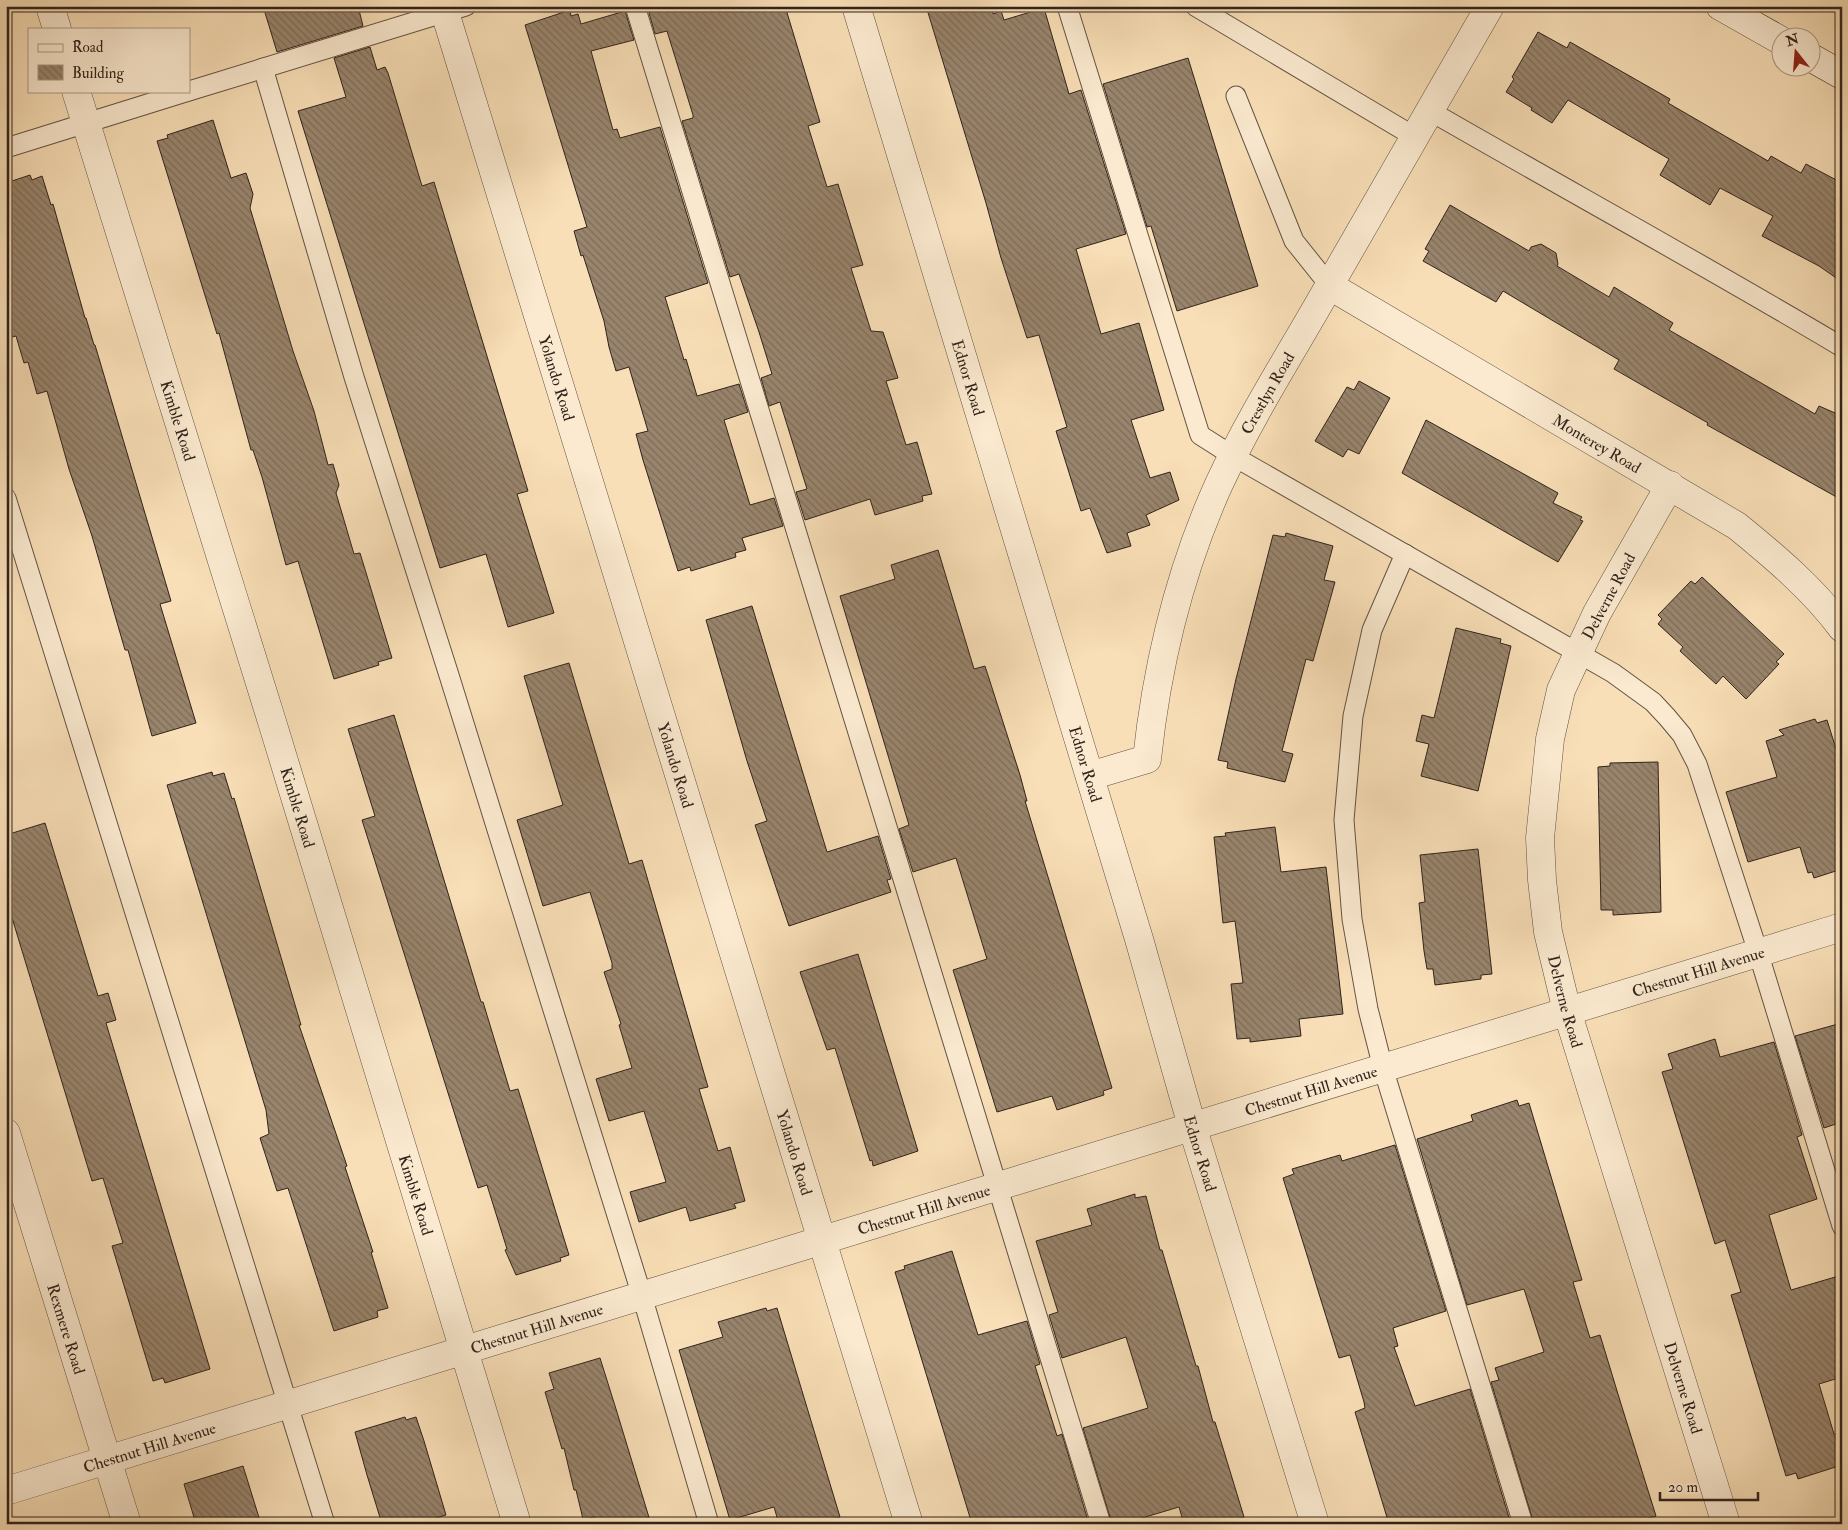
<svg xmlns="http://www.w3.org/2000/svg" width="1848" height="1530" viewBox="0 0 1848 1530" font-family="'IM FELL Double Pica',serif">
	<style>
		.building { fill: url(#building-back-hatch); stroke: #30231c }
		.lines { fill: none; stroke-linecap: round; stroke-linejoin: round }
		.service-casing { stroke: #625243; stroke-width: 21 }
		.minor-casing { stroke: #625243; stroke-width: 29 }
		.tertiary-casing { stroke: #625243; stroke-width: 29 }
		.secondary-casing { stroke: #30231c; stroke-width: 29 }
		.service { stroke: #fbead0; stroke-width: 19 }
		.minor { stroke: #fbead0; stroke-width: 28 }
		.tertiary { stroke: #fbead0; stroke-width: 28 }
		.secondary { stroke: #fbead0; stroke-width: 28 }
		.labels { text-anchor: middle; stroke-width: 4; stroke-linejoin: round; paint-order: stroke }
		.street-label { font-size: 16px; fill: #30231c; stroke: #fbead0 }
	</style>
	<defs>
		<pattern id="building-back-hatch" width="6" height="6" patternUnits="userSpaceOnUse" patternTransform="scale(1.25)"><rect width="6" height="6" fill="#99856d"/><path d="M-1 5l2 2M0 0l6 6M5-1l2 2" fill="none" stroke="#7d6c59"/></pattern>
	</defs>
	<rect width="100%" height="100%" fill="#f9dfb7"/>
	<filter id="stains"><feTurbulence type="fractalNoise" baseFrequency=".004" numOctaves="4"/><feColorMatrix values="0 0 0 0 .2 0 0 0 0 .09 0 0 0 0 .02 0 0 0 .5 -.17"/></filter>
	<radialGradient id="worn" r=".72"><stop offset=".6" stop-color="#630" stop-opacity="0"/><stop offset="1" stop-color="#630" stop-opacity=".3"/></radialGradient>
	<g class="building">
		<polygon points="263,6 358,6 363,26 277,52"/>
		<polygon points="647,6 785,6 820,122 808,126 827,187 838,184 863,265 851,268 871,331 883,332 898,378 886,381 906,445 917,442 932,494 922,496 923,501 875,515 870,499 805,520 796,492 807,489 780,402 769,406 761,378 772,374 759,332 739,274 730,277 682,121 693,118 693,115 667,31 655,34"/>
		<polygon points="926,6 991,6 993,14 1001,11 1004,20 1044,8 1069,94 1081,90 1126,234 1076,249 1101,334 1139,323 1164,410 1131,420 1150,478 1170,472 1179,500 1146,515 1150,525 1127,533 1131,546 1107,553 1090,508 1081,511 1056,431 1067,427 1039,335 1027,338 1001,258 986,203"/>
		<polygon points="570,10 571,16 578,14 581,24 625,11 634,40 591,51 613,130 617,129 620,138 660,127 708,283 665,297 684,360 686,359 697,396 739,384 748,412 724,420 750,505 774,498 783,526 742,538 746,550 735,553 736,557 691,571 690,567 678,571 643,460 636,434 648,431 629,367 616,371 609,347 604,321 583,255 581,256 574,231 587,227 525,25"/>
		<polygon points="1538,32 1567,48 1570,42 1670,99 1668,103 1768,161 1771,156 1801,173 1806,164 1842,183 1842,282 1819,266 1762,236 1773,216 1720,188 1710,205 1660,175 1669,159 1568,100 1552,123 1531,110 1532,108 1506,92 1514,79 1512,77"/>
		<polygon points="370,47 377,70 385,67 388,73 422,186 434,182 528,491 517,494 554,613 508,627 486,554 440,568 298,111 346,97 334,58"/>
		<polygon points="1188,58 1258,286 1177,311 1151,226 1147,227 1103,84"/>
		<polygon points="213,120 231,178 246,173 253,194 250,208 293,351 314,411 328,465 333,464 339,485 336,493 354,554 360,553 392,658 378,662 379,665 334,679 298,561 286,565 262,477 253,450 251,450 219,333 217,334 157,141 168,138 167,135"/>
		<polygon points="30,175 32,180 42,176 51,205 53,204 85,318 86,318 94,345 95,345 171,601 160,604 196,723 152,736 128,650 125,650 92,536 69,469 47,391 37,394 28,362 24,363 16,336 12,337 6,317 6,183"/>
		<polygon points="1450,205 1529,251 1531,247 1541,244 1556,253 1558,264 1557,266 1609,297 1614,287 1673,323 1669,330 1815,414 1819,406 1842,416 1842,500 1707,425 1708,423 1614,369 1619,360 1503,291 1496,302 1423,261 1429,251 1425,249"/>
		<polygon points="1359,381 1390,398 1359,454 1348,449 1343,457 1315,441 1347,387 1354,390"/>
		<polygon points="1426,420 1558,493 1553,503 1582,517 1580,520 1583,521 1558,562 1402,473"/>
		<polygon points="1286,533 1333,546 1324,580 1335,582 1313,661 1306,659 1282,751 1293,754 1285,782 1227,768 1228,762 1218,760 1236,679 1273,535 1285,537"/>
		<polygon points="938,550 974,669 985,666 1020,775 1027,801 1025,801 1112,1088 1103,1091 1104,1095 1057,1110 1052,1096 997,1112 953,970 987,959 956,858 913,872 899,829 909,825 840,596 895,579 891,565"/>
		<polygon points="1702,577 1784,654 1776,662 1779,664 1746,699 1723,676 1716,684 1680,651 1683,647 1658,624 1662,619 1658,615 1691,581 1695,584"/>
		<polygon points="752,606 827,852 878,836 891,879 887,880 891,892 789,926 755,825 767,821 747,761 706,620"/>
		<polygon points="1456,628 1501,639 1500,643 1511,646 1478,791 1421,776 1429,744 1416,741 1422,715 1434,718"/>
		<polygon points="569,663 629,864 642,860 708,1087 699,1089 718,1151 730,1147 745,1201 734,1204 736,1208 690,1221 686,1207 639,1222 630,1192 666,1182 644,1111 609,1121 596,1079 632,1068 619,1025 621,1024 604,972 612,969 612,963 590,892 543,906 517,820 563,805 524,676"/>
		<polygon points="394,715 481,1002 483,1002 510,1091 518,1089 569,1255 560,1258 561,1261 516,1275 505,1250 507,1249 487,1185 478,1188 362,820 375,816 348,729"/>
		<polygon points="1815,719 1817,723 1827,720 1842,768 1842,869 1814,878 1812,872 1808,873 1800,847 1748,862 1726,792 1777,777 1766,741 1784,735 1779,730"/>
		<polygon points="1658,762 1661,912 1613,915 1613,910 1601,910 1598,767 1610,766 1610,763"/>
		<polygon points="212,772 213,776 224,773 232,799 234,798 301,1025 299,1025 347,1166 345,1167 373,1252 371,1252 388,1308 377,1311 378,1317 334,1331 288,1188 277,1191 260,1138 269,1134 266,1110 167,785"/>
		<polygon points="45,823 98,996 108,993 116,1020 106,1023 210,1369 165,1383 163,1378 153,1381 112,1246 123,1243 103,1178 92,1181 6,898 6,835"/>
		<polygon points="1275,827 1281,872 1326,867 1343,1014 1299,1019 1301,1036 1250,1042 1250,1038 1237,1039 1231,984 1243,983 1235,921 1223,923 1214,837 1226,836 1225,833"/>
		<polygon points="1478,849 1492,974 1481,975 1481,979 1435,985 1433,969 1427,969 1424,951 1419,903 1425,902 1420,855"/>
		<polygon points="858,954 918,1151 873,1166 872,1160 870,1161 835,1048 827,1050 800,972"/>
		<polygon points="1838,1024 1842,1039 1842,1122 1824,1128 1795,1036"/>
		<polygon points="1715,1039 1720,1057 1774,1042 1802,1135 1797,1137 1817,1199 1769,1215 1791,1290 1842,1275 1842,1377 1819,1384 1834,1434 1837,1434 1842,1451 1842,1465 1798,1479 1796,1473 1786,1476 1731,1295 1741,1292 1725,1240 1715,1244 1662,1072 1673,1069 1668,1054"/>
		<polygon points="1517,1100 1519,1106 1529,1103 1582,1280 1573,1282 1590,1338 1600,1335 1621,1404 1656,1516 1646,1519 1647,1524 1534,1524 1491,1382 1499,1380 1495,1368 1544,1352 1524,1289 1467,1305 1417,1139 1473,1121 1471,1115"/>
		<polygon points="1395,1145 1446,1311 1393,1328 1398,1346 1394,1347 1415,1406 1470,1389 1511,1524 1389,1524 1355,1412 1365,1408 1364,1402 1350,1355 1339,1358 1283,1178 1294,1174 1292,1169 1340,1155 1342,1161"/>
		<polygon points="1135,1194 1135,1198 1146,1196 1160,1250 1162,1250 1196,1366 1198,1366 1213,1422 1215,1422 1244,1517 1223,1524 1184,1524 1179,1507 1122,1524 1112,1524 1083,1428 1148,1408 1126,1337 1062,1358 1049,1315 1058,1312 1036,1241 1092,1225 1087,1209"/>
		<polygon points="952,1251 978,1335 1027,1321 1040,1364 1035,1366 1057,1436 1062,1434 1089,1524 972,1524 895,1272 905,1269 904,1266"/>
		<polygon points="766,1308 767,1311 777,1308 840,1517 817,1524 779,1524 774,1507 730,1520 679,1350 723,1337 718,1322"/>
		<polygon points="600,1358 616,1409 651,1524 596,1524 595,1517 583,1519 576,1490 574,1490 564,1448 562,1449 545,1392 554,1389 549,1373"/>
		<polygon points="405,1417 406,1420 416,1417 424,1441 446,1515 436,1518 438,1524 382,1524 367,1475 355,1432"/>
		<polygon points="243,1466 261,1524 196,1524 184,1484"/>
	</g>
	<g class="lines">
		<g class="service-casing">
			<g id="service">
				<polyline points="635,6 1101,1524"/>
				<polyline points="1067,6 1200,435 1233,456 1613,673 1653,702 1667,717 1682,735 1697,764 1758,952 1842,1226"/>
				<polyline points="1195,6 1415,137"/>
				<polyline points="263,68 354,377 448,672 642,1296 709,1524"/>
				<polyline points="189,91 466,6"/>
				<polyline points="1236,96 1294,241 1330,286"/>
				<path d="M1430,111c137,79 276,155 412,236"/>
				<polyline points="6,148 189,91"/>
				<polyline points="6,498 325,1524"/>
				<polyline points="1405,554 1372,630 1353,716 1344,820 1352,919 1368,1009 1383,1068 1523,1524"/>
			</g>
		</g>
		<g class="minor-casing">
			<g id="minor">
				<polyline points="50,6 57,29"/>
				<path id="s1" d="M443,6l466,1518"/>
				<path id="s2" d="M856,6l283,933 53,187 123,398"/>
				<path id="s3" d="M76,91l197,634 244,799"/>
				<path id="s4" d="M1330,286l407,240c38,31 76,63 105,102"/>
				<path id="s5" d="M1670,485l-73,128 -36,77 -11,49 -10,99 2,42 6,52 19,79 159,513"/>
				<path id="s6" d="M1090,776l57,-17c10,-94 33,-189 72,-275 33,-71 76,-137 114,-205 53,-91 105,-182 157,-273"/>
				<path id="s7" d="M6,1133l121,391"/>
			</g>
		</g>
		<g class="tertiary-casing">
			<g id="tertiary">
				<path id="s8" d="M6,1491l1836,-564"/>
			</g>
		</g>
		<g class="secondary-casing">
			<g id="secondary">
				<polyline points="1720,6 1780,40"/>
				<polyline points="1810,57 1842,75"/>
			</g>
		</g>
		<use href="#service" class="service"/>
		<use href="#minor" class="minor"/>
		<use href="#tertiary" class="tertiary"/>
		<use href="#secondary" class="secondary"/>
	</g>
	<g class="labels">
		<g class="street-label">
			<text dy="6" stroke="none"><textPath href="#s2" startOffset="388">Ednor Road</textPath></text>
			<text dy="6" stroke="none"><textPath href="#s1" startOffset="389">Yolando Road</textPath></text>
			<text dy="6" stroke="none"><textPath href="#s6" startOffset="448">Crestlyn Road</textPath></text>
			<text dy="6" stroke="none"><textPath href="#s3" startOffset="345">Kimble Road</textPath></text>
			<text dy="6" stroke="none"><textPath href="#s4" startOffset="310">Monterey Road</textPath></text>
			<text transform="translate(1608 596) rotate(-62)" y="6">Delverne Road</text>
			<text dy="6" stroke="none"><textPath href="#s1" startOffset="794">Yolando Road</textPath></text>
			<text dy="6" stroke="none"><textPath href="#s2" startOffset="792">Ednor Road</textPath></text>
			<text dy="6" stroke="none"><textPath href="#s3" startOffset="750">Kimble Road</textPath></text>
			<text dy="6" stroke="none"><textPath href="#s8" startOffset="1770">Chestnut Hill Avenue</textPath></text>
			<text dy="6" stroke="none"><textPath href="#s5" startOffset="548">Delverne Road</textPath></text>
			<text dy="6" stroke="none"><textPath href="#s8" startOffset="1365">Chestnut Hill Avenue</textPath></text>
			<text dy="6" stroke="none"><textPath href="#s1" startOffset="1199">Yolando Road</textPath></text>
			<text dy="6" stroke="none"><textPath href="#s2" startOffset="1198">Ednor Road</textPath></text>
			<text dy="6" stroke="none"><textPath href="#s3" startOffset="1155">Kimble Road</textPath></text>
			<text dy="6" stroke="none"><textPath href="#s8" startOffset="960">Chestnut Hill Avenue</textPath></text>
			<text dy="6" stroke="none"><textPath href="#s7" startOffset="205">Rexmere Road</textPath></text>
			<text dy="6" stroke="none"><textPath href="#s8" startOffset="555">Chestnut Hill Avenue</textPath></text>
			<text dy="6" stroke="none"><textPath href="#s5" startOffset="952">Delverne Road</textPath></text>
			<text dy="6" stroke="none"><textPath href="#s8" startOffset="150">Chestnut Hill Avenue</textPath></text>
		</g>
	</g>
	<rect width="1848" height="1530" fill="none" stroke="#f9dfb7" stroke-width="25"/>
	<rect x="8" y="8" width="1833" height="1515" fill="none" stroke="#30231c" stroke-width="2.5"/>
	<rect x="12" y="12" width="1823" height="1505" fill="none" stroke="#30231c"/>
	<rect x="28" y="28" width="162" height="65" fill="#fbead0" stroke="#aa9a88"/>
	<rect x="38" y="44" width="25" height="8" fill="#fbead0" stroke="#aa9a88"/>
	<text x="72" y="52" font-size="15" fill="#30231c">Road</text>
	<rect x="38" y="65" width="25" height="15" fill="url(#building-back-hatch)" stroke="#aa9a88"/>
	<text x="72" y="78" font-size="15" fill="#30231c">Building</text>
	<g transform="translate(1796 52) rotate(343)"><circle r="24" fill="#fbead0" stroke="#aa9a88"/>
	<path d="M0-4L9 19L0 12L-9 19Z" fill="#8f2418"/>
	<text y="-8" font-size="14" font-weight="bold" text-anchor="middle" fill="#30231c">N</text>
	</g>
	<path d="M1660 1492v8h98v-8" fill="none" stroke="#30231c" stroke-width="2.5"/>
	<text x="1668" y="1492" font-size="15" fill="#30231c" stroke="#fbead0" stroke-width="4" paint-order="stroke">20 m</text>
	<rect width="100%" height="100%" filter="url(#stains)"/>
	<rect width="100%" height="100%" fill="url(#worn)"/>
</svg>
